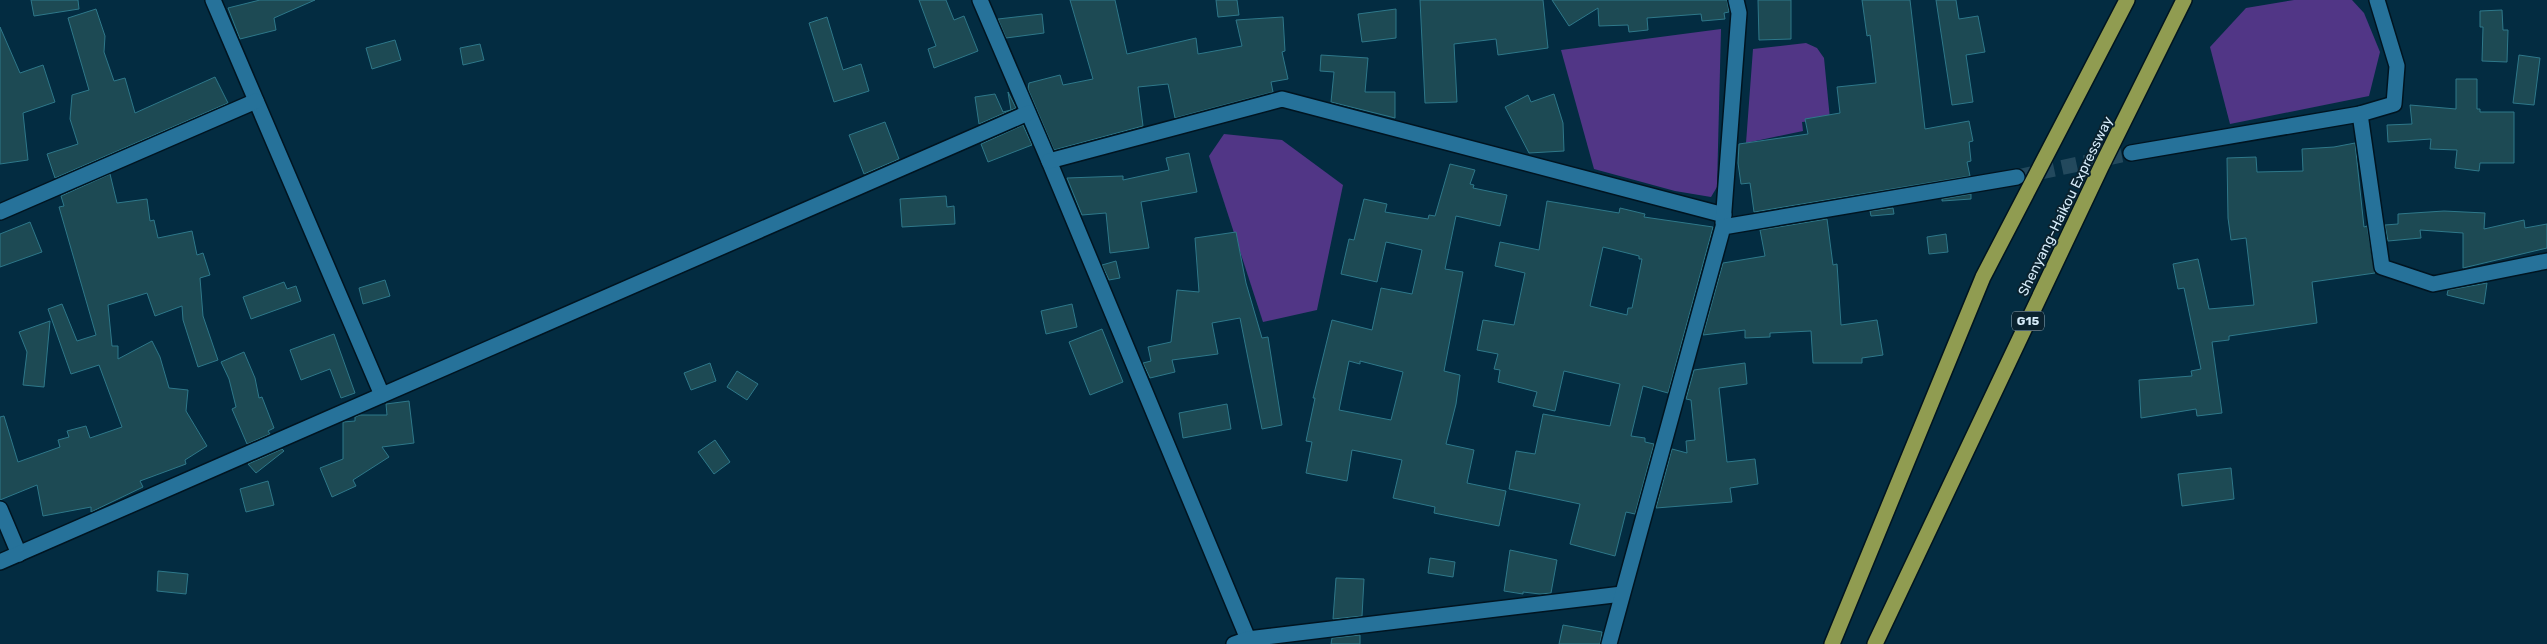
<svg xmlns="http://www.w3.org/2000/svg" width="2547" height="644" viewBox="0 0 2547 644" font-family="Rubik,sans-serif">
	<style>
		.water { fill: #513686 }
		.building { fill: #1d4a54; stroke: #2e788a; fill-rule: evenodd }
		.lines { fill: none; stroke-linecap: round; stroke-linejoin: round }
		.minor-tunnel { stroke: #23495d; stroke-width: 15; stroke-dasharray: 15 8; stroke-linecap: butt }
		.minor-casing { stroke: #001420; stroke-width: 18 }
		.motorway-casing { stroke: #001420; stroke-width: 18 }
		.minor { stroke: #26729a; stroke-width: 15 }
		.motorway { stroke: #909c51; stroke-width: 15 }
		.labels { text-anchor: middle; stroke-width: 4; stroke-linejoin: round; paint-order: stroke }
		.shield { fill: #0a222f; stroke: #9aafbd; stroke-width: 1 }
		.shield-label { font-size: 12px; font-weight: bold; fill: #d7ecfa }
		.street-label { font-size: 14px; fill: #d7ecfa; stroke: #0a222f }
	</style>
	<rect width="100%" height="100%" fill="#032c41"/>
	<g class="water">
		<polygon points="2294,0 2352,0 2364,13 2380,52 2369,96 2230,124 2210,47 2246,8"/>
		<polygon points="1721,29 1717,187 1711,197 1675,191 1594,169 1561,50"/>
		<polygon points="1806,43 1817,48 1824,58 1830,119 1802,122 1803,131 1746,143 1753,49"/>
		<polygon points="1224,134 1282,140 1343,185 1317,310 1263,322 1209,156"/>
	</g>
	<g class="building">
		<polygon points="31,0 78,0 79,9 34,16"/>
		<polygon points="260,0 315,0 274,18 276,30 240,39 228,8"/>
		<polygon points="919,0 946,0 954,20 964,16 978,51 934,68 928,49 936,46"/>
		<polygon points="1070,0 1115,0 1127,54 1196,38 1198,54 1242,46 1236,20 1283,17 1285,51 1282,52 1288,79 1271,82 1273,92 1175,118 1168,84 1138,87 1143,126 1054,150 1028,89 1029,83 1060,75 1063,85 1093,79"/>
		<polygon points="1216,0 1237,0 1239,15 1218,17"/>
		<polygon points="1420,0 1543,0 1548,48 1498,55 1496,39 1454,44 1457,102 1425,103"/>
		<polygon points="1552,0 1727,0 1729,12 1724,13 1725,19 1702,21 1701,14 1647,18 1648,30 1629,32 1628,25 1599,26 1598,8 1569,26"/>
		<polygon points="1758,0 1791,0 1791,39 1759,40"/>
		<polygon points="1862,0 1910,0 1925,129 1969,121 1973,141 1969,142 1971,161 1967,162 1970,176 1754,212 1750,183 1741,184 1738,163 1739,144 1808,134 1805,119 1840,113 1837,87 1876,83 1870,35 1867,36"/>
		<polygon points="1936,0 1956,0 1959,19 1978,16 1985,52 1966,55 1973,102 1952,105"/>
		<polygon points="96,9 105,36 104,52 114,81 125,78 135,113 215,77 228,103 55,178 47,154 78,144 70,119 72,95 89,90 68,18"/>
		<polygon points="1396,9 1396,38 1362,42 1358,14"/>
		<polygon points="2502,10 2503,30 2508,30 2507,62 2482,61 2483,27 2480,27 2480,11"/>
		<polygon points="1042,14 1044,33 1006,38 998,19"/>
		<polygon points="827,17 843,70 861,64 869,91 834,102 809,23"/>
		<polygon points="0,27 20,73 43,65 55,102 23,113 28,160 0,164"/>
		<polygon points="395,40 401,60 372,69 366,48"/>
		<polygon points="480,44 484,60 463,65 460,48"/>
		<polygon points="1321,55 1368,58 1365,92 1395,92 1395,118 1331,102 1334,72 1320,71"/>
		<polygon points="2519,55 2540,58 2534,105 2513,103"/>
		<polygon points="2456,79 2477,79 2477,109 2480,109 2480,112 2514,112 2514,163 2480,163 2479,171 2455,168 2457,150 2430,149 2431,139 2388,142 2387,125 2412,124 2410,105 2456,109"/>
		<polygon points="1008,92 1016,108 979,124 975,97 995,94 1003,112 1011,110"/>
		<polygon points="1554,94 1563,123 1564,151 1529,153 1505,107 1528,95 1531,102"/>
		<polygon points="885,122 899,159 864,174 849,135"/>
		<polygon points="1023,125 1032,145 988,162 981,144"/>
		<polygon points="2355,143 2364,227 2367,226 2375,273 2312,282 2317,323 2229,336 2229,340 2212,342 2222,413 2197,416 2196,409 2141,418 2139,380 2192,376 2191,371 2201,369 2184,288 2178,289 2173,264 2198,259 2209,309 2254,305 2246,238 2231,240 2228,218 2227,158 2256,157 2257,172 2303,171 2302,149 2334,147"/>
		<polygon points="1189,153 1197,192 1141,202 1149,248 1110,253 1106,213 1082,215 1067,178 1123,176 1123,180 1169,170 1166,158"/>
		<path d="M1450,164l25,6 -5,14 4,1 -1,3 34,7 -7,31 -44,-10 -11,53 18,3 -19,99 16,4 -4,29 -10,40 28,6 -7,33 39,8 -7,35 -65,-13 1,-6 -42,-9 9,-38 -50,-10 -5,31 -41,-8 6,-31 -6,-1 9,-43h-2l19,-78 40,10 9,-42 31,6 10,-44 -36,-8 -9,40 -36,-8 8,-35 5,1 10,-41 23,5 -2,8 43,7 1,-4 6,1zM1349,361l11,3v-3l43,11 -12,48 -52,-10z"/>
		<polygon points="110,174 117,203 147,199 150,221 154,220 158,238 192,231 197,255 203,253 210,275 200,278 203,316 218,360 198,367 183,320 182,306 155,316 147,293 108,305 112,346 118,346 118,359 152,341 160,357 169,388 188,390 186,411 207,446 185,460 186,464 140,481 143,487 91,512 91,507 43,516 37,485 0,500 0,417 4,416 18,462 60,447 58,440 69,437 67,431 86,426 90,438 122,427 99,365 71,374 48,309 62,304 77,341 96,335 59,207 64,206 61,196"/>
		<polygon points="1971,194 1971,199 1942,201 1942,199"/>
		<polygon points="946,196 947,207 954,206 955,224 902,227 900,199"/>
		<path d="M1547,201l72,12 1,-5 25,6 -1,3 69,10 -45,166 -25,-7 -12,50 14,2v4l9,2 -19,70 -9,-2 -11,44 -45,-12 10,-40 -71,-15 7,-38 19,3 8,-40 67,12 10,-42 -56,-13 -9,40 -22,-5 4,-14 -39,-10 2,-12 -6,-1 4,-15 -21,-4 6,-30 31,5 11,-52 -30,-7 5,-24 39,8zM1603,247l36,9v3h3l-10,49h-4l-1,7 -37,-9z"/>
		<polygon points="1893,208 1894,214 1871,216 1870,211"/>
		<polygon points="2444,211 2485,213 2484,229 2524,220 2525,228 2547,224 2547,248 2463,268 2463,233 2420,230 2421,238 2388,241 2385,225 2398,224 2398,214"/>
		<polygon points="1827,219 1833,265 1837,264 1841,325 1877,320 1883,355 1862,358 1862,363 1813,363 1811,331 1770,333 1770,337 1745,338 1745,330 1703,335 1723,263 1765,256 1760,230"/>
		<polygon points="30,222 42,252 0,267 0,234"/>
		<polygon points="1236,232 1246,283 1262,338 1268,337 1282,425 1262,429 1240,318 1212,323 1218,354 1172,360 1175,372 1150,378 1143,363 1151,361 1148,347 1171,342 1177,290 1199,292 1195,238"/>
		<polygon points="1946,234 1948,252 1929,254 1927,237"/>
		<polygon points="1116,261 1120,278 1109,280 1102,265"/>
		<polygon points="385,280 390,296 363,304 359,288"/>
		<polygon points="284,282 287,289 296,286 301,301 251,319 243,297"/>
		<polygon points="2487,283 2484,304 2447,295 2448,290"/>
		<polygon points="1072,304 1077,327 1046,334 1041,311"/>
		<polygon points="50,321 44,387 23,385 27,352 19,332"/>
		<polygon points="1102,329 1123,382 1090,395 1069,342"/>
		<polygon points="334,334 355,393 341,398 330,369 301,380 290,350"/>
		<polygon points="244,352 255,378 259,398 262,397 274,428 268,431 270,434 247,444 232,409 236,407 229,379 221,362"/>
		<polygon points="710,363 716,381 691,390 684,373"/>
		<polygon points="1745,363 1747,384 1719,388 1727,462 1755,459 1758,484 1730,488 1732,502 1656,508 1672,449 1687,453 1686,441 1695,440 1691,400 1686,399 1694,370"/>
		<polygon points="737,371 758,384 747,400 727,387"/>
		<polygon points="409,401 414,443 382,447 389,457 353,480 356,486 332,497 320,468 343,459 343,422 355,421 355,417 360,415 387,415 386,404"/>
		<polygon points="1227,404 1231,429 1183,438 1179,413"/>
		<polygon points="715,440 730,462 714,474 698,452"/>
		<polygon points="282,449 284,451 256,473 248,464"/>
		<polygon points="2231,468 2234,499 2182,506 2178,474"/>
		<polygon points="268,481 274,505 246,512 240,489"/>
		<polygon points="1510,550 1557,560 1551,593 1540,594 1523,592 1523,594 1504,591"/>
		<polygon points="1430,558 1455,562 1453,577 1428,573"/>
		<polygon points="158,571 188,574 186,594 157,591"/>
		<polygon points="1336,578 1364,579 1362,616 1333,619"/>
		<polygon points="1563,625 1602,632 1600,644 1559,644"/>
		<polygon points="1360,635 1360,644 1331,644 1332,638"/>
	</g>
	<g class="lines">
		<polyline class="minor-tunnel" points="2017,177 2131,153"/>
		<g class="minor-casing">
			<g id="minor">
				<polyline points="213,0 382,395"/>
				<polyline points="980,0 1049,161 1248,639"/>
				<polyline points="2360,114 2382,267 2433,284 2547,261"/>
				<polyline points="2131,153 2360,114 2394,104 2397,66 2377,0"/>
				<polyline points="1049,161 1282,99 1724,215"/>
				<polyline points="0,212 256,101"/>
				<polyline points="1723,223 1739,13 1736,0"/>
				<polyline points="0,509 19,554"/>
				<polyline points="0,562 1028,113"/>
				<polyline points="1234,644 1248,639 1622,594"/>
				<polyline points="1609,644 1723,227 2017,177"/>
			</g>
		</g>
		<g class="motorway-casing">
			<g id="motorway">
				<polyline points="1832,644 1983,277 2127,0"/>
				<polyline points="1875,644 2101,167 2184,0"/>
			</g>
		</g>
		<use href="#minor" class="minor"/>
		<use href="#motorway" class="motorway"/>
	</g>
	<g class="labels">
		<rect class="shield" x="2012" y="311.5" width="32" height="19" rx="4"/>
		<g class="shield-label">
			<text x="2028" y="325">G15</text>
		</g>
		<g class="street-label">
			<text transform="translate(2065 206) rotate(-64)" y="5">Shenyang-Haikou Expressway</text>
		</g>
	</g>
</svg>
